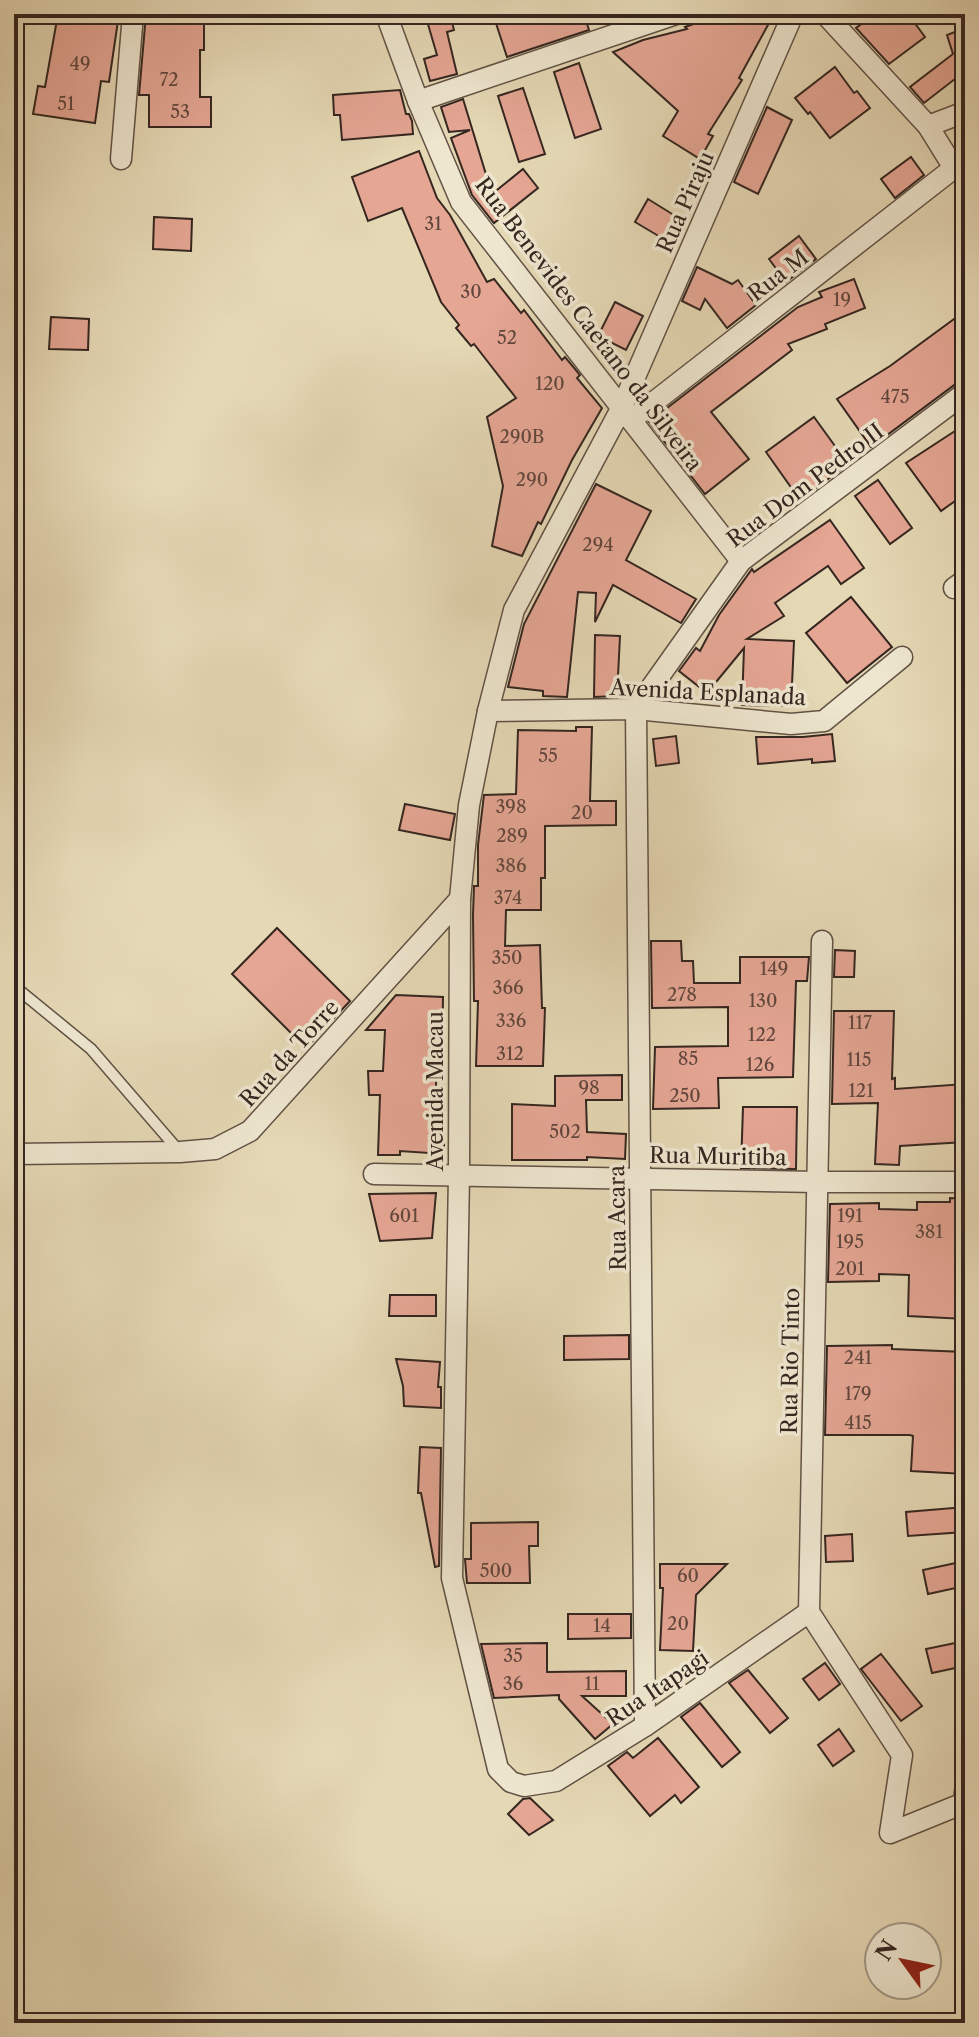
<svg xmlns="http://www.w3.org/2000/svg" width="979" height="2037" viewBox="0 0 979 2037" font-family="'Libre Caslon Text',serif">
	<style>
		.building { fill: #e5a694; stroke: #352620; stroke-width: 2 }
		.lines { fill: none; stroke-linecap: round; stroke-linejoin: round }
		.service-casing { stroke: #615245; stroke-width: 13 }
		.minor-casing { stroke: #615245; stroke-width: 23 }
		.service { stroke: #eee6cf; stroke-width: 10 }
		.minor { stroke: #eee6cf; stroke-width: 20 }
		.labels { text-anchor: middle; stroke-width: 7; stroke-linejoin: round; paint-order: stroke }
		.number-label { font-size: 18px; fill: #61463d }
		.street-label { font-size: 22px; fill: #352620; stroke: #eee6cf }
	</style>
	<rect width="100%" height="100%" fill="#e5d8b5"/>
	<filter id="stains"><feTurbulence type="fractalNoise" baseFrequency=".0025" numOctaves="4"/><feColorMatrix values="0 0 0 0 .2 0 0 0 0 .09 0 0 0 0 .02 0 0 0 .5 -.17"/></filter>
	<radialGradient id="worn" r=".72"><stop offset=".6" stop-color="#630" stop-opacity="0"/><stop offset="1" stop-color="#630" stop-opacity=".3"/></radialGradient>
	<g class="building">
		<polygon points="58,14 119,14 109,82 101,81 95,123 33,114 38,86 45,87"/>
		<polygon points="146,14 180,14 179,21 204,21 204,50 200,50 200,97 211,97 211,127 149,127 149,95 139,95"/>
		<polygon points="425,14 450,14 454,30 447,32 457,74 430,81 424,59 437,55"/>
		<polygon points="493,14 584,14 589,30 507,57"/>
		<polygon points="722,14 774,14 739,78 742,80 708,134 713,136 700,159 663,136 678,111 613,52 643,40 687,29 685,27"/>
		<polygon points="875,14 908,14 925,37 889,64 856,28"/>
		<polygon points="965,28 965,82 963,82 960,75 924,103 910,87 953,54 947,35"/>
		<polygon points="579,63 601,129 575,138 554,72"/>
		<polygon points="835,67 854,93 857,91 870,108 830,138 810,112 808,114 795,98"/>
		<polygon points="523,88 545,154 519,162 498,96"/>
		<polygon points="400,90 406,114 409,114 412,121 413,134 342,140 340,115 334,115 333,95"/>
		<polygon points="463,99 492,194 523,169 538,188 494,223 472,195 451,138 470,130 449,132 441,107"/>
		<polygon points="767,107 792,120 758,194 734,182"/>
		<polygon points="419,151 437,198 450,215 487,282 494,279 521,313 524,310 562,360 565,357 580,375 577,378 602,408 572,460 541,524 538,522 522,556 492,546 503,486 487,417 516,398 474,344 471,346 456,328 459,325 441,302 402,208 368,221 352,177"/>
		<polygon points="911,157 924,175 895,198 881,179"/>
		<polygon points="648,199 685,222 672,244 635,222"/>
		<polygon points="154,217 192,219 191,251 153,249"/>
		<polygon points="799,236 816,259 786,282 769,259"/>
		<polygon points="697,267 732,284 738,280 756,305 727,328 705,299 700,310 682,301"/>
		<polygon points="854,279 865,308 825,324 827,329 788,344 792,350 711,412 749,459 705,494 649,422 798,307 822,297 819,292"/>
		<polygon points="615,302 643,316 626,350 598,336"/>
		<polygon points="965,311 965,380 957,383 871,447 837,399 890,366"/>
		<polygon points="51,317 89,319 88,350 49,349"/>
		<polygon points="814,417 848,464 800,500 766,452"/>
		<polygon points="958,429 965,439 965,494 941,511 906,463"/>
		<polygon points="878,480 912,528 890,544 855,496"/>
		<polygon points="596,484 651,511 626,560 696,599 681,623 613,585 595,622 596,593 578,592 567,697 543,696 543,691 508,687 524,624"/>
		<polygon points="830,520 864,568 841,584 828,566 775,603 784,616 747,639 794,641 791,706 742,705 744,648 707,693 679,671 696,648 700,651 719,615 752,569 754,572"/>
		<polygon points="851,597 892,647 847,683 806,633"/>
		<polygon points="595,635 620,636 617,696 594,697"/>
		<polygon points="576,727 592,727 590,801 616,801 616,825 545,826 545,878 541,878 541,910 506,910 505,946 540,945 542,1008 545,1008 543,1066 476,1066 478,1001 474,1001 473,915 474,886 478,886 478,845 484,795 516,794 518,730 576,731"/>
		<polygon points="832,734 835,761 812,763 812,759 758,764 756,737 803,737"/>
		<polygon points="676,736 679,763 656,766 653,739"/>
		<polygon points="405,804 455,814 450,840 399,830"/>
		<polygon points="277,928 350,1001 306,1048 232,974"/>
		<polygon points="651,941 681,941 682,961 693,961 694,983 740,983 740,957 809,957 807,981 796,981 793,1077 718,1078 719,1108 653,1109 655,1047 728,1046 728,1007 652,1008"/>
		<polygon points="835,950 855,951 854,977 834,977"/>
		<polygon points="396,995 443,997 442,1064 436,1064 436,1099 444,1099 444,1154 400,1151 400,1155 378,1155 380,1095 369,1095 368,1071 383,1071 385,1030 366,1030"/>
		<polygon points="834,1011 894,1011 892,1079 895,1078 895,1089 965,1084 965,1142 900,1146 899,1165 875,1164 878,1103 832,1104"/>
		<polygon points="622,1075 622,1100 586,1100 587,1132 626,1134 625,1159 587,1157 587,1160 512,1160 512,1104 555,1106 555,1076"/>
		<polygon points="743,1107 797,1107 796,1169 741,1168"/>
		<polygon points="436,1193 432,1238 380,1241 369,1194"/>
		<polygon points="950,1198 965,1199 965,1319 908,1316 909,1275 879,1274 879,1281 828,1282 830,1204 879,1203 879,1209 917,1210 917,1202 950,1202"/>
		<polygon points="390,1295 436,1295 436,1316 389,1316"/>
		<polygon points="629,1335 629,1359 564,1360 564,1336"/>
		<polygon points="892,1345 892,1349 965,1352 965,1474 911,1471 913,1436 910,1435 825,1435 827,1346"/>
		<polygon points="396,1359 440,1362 438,1387 441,1387 441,1408 404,1406 403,1386"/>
		<polygon points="420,1447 441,1448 439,1566 435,1567 421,1493 418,1493"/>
		<polygon points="965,1507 965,1532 908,1536 906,1512"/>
		<polygon points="538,1522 538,1546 529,1546 530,1583 467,1583 465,1559 471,1559 471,1523"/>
		<polygon points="852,1534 853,1561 826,1562 825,1536"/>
		<polygon points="965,1561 965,1586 928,1594 923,1570"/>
		<polygon points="660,1564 727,1564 696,1595 693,1651 660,1650 663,1588 660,1588"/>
		<polygon points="568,1614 631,1614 631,1638 568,1639"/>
		<polygon points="965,1641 965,1666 932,1673 926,1649"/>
		<polygon points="547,1643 547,1672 626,1671 626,1696 582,1696 613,1724 595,1739 559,1699 559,1695 494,1698 481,1644"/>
		<polygon points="881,1654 922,1706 901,1721 861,1669"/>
		<polygon points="825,1663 840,1684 819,1700 803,1679"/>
		<polygon points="748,1670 788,1718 770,1733 729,1683"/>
		<polygon points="700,1703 740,1752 722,1767 681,1717"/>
		<polygon points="839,1729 854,1751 833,1766 818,1745"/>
		<polygon points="658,1738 699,1787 681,1803 675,1795 650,1816 608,1766 627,1752 633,1758"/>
		<polygon points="530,1798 553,1820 529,1835 508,1814 523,1799"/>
	</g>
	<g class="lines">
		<g class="service-casing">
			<polyline id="service" points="14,986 91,1049 179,1151"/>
		</g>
		<g class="minor-casing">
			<g id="minor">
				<polyline points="386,14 418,101 461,202 741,561"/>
				<polyline points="793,14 621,409 514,610 488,711 469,805 460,899 459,1175 452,1578 498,1769 511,1782 524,1786 556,1781 645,1726 809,1612"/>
				<polyline points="418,101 676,14"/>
				<polyline points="928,126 965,112"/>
				<polyline points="121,159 133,14"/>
				<polyline points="631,420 954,168 928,126 825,14"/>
				<polyline points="954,588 965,580"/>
				<polyline points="488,711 636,709 791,724 824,721 902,657"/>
				<polyline points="822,941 809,1612 902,1755 890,1833 964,1803 965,1792"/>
				<polyline points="14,1154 180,1152 215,1149 250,1131 460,899"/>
				<polyline points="374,1174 817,1182 965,1182"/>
				<polyline points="645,1726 636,709 741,561 965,393"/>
			</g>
		</g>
		<use href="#service" class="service"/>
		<use href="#minor" class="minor"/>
	</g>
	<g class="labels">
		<g class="number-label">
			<text x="80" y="70">49</text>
			<text x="169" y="86">72</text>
			<text x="66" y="110">51</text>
			<text x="180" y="118">53</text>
			<text x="433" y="230">31</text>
			<text x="471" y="298">30</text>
			<text x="842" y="306">19</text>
			<text x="507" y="344">52</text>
			<text x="550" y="390">120</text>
			<text x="895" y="403">475</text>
			<text x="522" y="443">290B</text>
			<text x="532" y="486">290</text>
			<text x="598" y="551">294</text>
			<text x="548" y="762">55</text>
			<text x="511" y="813">398</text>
			<text x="582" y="819">20</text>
			<text x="512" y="842">289</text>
			<text x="511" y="872">386</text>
			<text x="508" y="904">374</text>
			<text x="507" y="964">350</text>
			<text x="774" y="975">149</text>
			<text x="508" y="994">366</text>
			<text x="682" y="1001">278</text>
			<text x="763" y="1007">130</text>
			<text x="511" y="1027">336</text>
			<text x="860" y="1029">117</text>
			<text x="762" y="1041">122</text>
			<text x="510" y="1060">312</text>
			<text x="688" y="1065">85</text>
			<text x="859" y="1066">115</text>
			<text x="760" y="1071">126</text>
			<text x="589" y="1094">98</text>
			<text x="861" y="1097">121</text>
			<text x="685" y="1102">250</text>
			<text x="565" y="1138">502</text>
			<text x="404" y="1222">601</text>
			<text x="850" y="1222">191</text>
			<text x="929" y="1238">381</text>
			<text x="850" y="1248">195</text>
			<text x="850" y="1275">201</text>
			<text x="858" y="1364">241</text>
			<text x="858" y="1400">179</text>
			<text x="858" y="1429">415</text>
			<text x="496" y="1577">500</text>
			<text x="688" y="1582">60</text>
			<text x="678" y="1630">20</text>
			<text x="602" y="1632">14</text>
			<text x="513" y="1662">35</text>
			<text x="513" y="1690">36</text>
			<text x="592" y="1690">11</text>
		</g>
		<g class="street-label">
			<text transform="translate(685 202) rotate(-66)" y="8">Rua Piraju</text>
			<text transform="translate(778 275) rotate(-38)" y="8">Rua M</text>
			<text transform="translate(589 324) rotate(53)" y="8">Rua Benevides Caetano da Silveira</text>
			<text transform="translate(805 485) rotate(-37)" y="8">Rua Dom Pedro II</text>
			<text transform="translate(708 692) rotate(3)" y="8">Avenida Esplanada</text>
			<text transform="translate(289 1053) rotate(-48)" y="8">Rua da Torre</text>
			<text transform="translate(435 1091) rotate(-90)" y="8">Avenida Macau</text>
			<text transform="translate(718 1156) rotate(1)" y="8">Rua Muritiba</text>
			<text transform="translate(617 1218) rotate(-91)" y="8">Rua Acara</text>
			<text transform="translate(790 1361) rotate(-89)" y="8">Rua Rio Tinto</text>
			<text transform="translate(657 1688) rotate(-34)" y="8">Rua Itapagi</text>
		</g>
	</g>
	<rect width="979" height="2037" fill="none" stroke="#e5d8b5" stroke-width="48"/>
	<rect x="16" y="16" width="947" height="2005" fill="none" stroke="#352620" stroke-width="4"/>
	<rect x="24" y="24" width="931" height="1989" fill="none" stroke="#352620" stroke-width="2"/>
	<g transform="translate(903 1961) rotate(303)"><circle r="38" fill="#eee6cf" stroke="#a49989" stroke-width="2"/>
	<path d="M0-6L14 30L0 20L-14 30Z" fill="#8f2418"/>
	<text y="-12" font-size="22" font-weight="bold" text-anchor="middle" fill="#352620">N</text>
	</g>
	<rect width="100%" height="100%" filter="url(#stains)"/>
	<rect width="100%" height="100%" fill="url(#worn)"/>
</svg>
